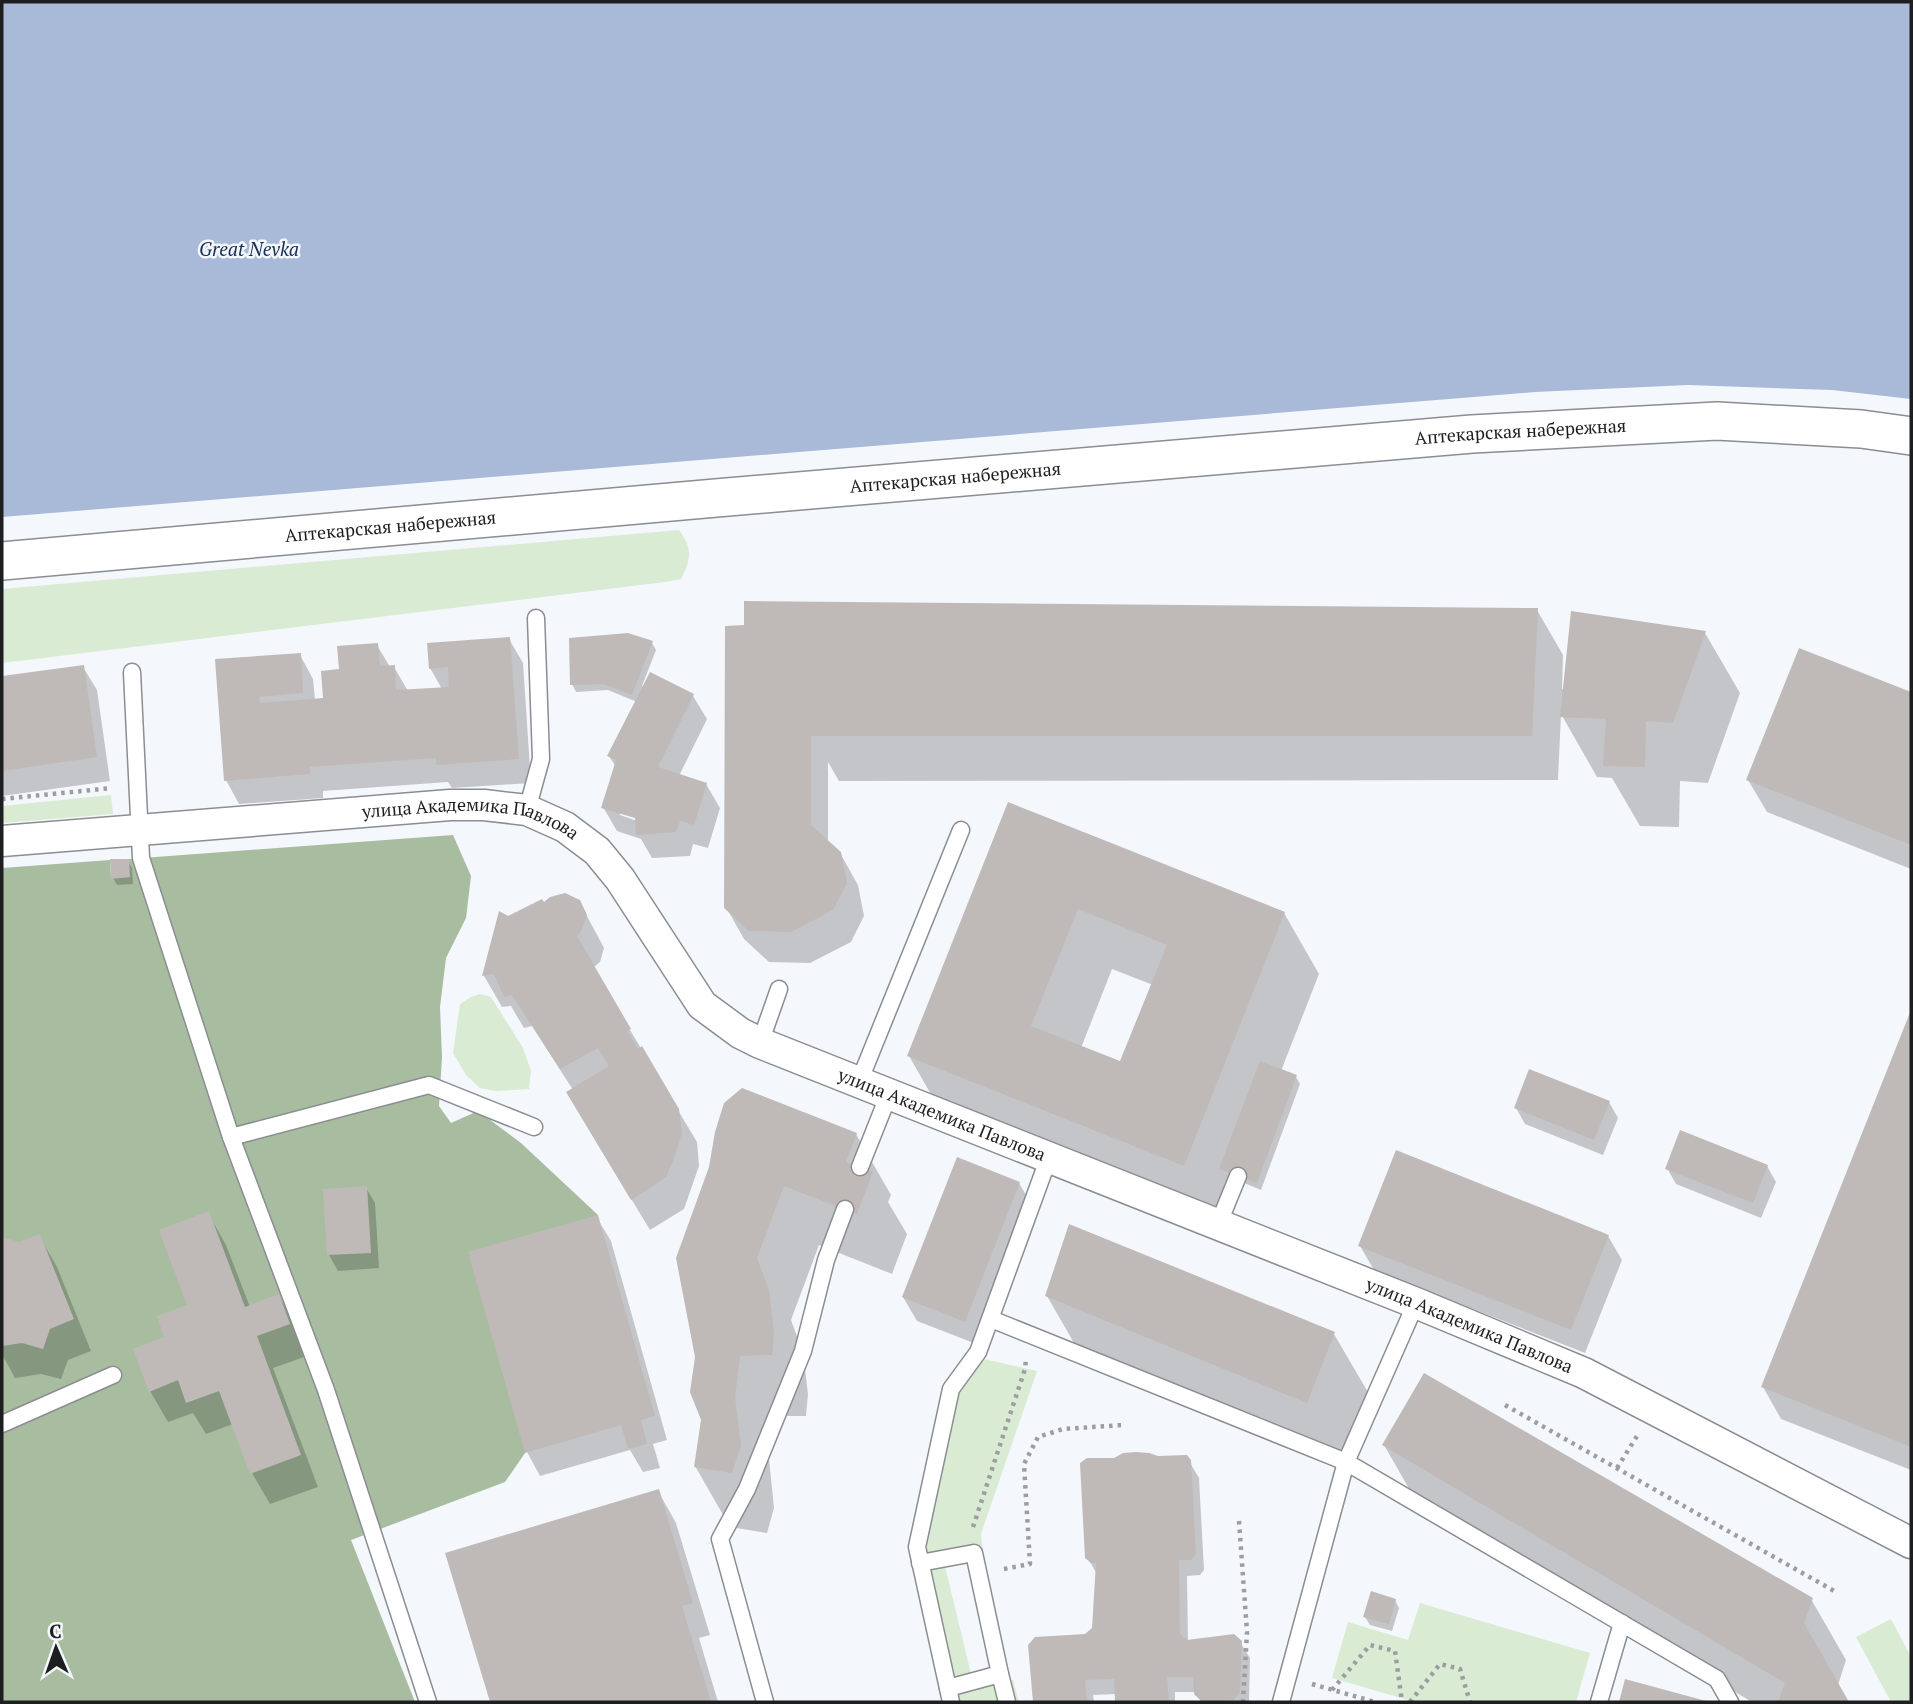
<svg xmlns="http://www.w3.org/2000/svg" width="1913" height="1704" viewBox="0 0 1913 1704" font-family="'PT Serif',serif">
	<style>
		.green { fill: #d9ebd2 }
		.forest { fill: #a8bda0 }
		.water { fill: #a8bad7 }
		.shadow { fill: #0003; fill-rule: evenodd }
		.building { fill: #bfbab7; fill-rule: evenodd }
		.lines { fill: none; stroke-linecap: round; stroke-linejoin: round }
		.service-casing { stroke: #8a8d91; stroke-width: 19 }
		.minor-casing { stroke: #8a8d91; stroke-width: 33 }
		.tertiary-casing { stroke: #8a8d91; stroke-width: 40 }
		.path { stroke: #9b9da1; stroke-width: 4.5; stroke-dasharray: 3.5 5; stroke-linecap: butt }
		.service { stroke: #fff; stroke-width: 16 }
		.minor { stroke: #fff; stroke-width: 30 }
		.tertiary { stroke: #fff; stroke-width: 37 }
		.labels { text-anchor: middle; stroke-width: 5; stroke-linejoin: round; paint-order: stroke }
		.street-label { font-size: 18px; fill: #1d1e20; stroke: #f4f7fc }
		.water-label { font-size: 19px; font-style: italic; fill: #172f55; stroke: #f4f7fc }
	</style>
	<rect width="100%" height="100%" fill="#f4f7fc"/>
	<g class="green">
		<path d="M679,530c14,19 12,29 2,49l-16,3 -663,81v-74z"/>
		<polygon points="111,795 113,814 2,823 2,806"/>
		<polygon points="480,994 491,997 523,1048 531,1071 529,1089 496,1091 480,1088 466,1075 453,1053 460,1004 471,997"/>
		<polygon points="984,1359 1037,1371 981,1534 982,1546 924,1558 922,1546 959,1390"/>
		<polygon points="944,1562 972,1678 953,1683 926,1565"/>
		<polygon points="1420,1603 1590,1653 1576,1702 1415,1702 1332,1678 1348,1622 1408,1640"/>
		<polygon points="1891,1619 1911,1657 1911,1702 1891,1702 1856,1637"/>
		<polygon points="1013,1680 1019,1702 958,1702 955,1691"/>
	</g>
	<polygon class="forest" points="453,835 471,876 466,918 446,958 440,1007 442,1057 439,1106 451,1123 478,1111 521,1143 598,1215 525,1453 505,1482 351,1540 415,1702 2,1702 2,868 110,860 111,878 129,877 129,859"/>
	<polygon class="water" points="2,2 1911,2 1911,399 1832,390 1688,385 1535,392 2,517"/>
	<g class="shadow">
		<polygon points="1537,610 1563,655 1562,689 1565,690 1573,613 1705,633 1740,693 1708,783 1680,781 1679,827 1640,826 1612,778 1597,777 1561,714 1558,780 839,781 828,762 828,843 840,853 858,885 864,916 851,942 810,963 769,962 744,939 726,907 727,628"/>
		<polygon points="509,639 523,663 531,783 452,788 448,782 323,791 323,798 239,804 226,780 217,660 300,655 313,679 315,700 325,699 341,670 377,645 390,667 394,667 408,691 442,689 430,668"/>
		<path d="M652,643l4,7 -14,36 51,10 14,23 -28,57 27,8 14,24 -12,40 -15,-4 -3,12 -38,2 -11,-19 -24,-8 -14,-24 13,-40 -7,-11 28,-54 -29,-12 -32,2 -4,-8zM620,812l24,7 -1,4 -23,-8z"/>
		<polygon points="1800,650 1911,694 1911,869 1767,812 1748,780"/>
		<polygon points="83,667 97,690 110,781 2,796 2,678"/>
		<path d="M1009,804l275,109 35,61 -38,97 15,6 4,7 -39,106 -24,-10 -18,45 -275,-108 -35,-61zM1112,969l41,16 -32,79 -40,-16z"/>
		<polygon points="128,861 132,868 133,884 117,885 113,878"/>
		<polygon points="579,901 604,948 600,962 593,968 697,1142 699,1166 684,1209 650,1230 586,1124 573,1090 532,1026 524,1028 511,1006 502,1007 484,976 500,913 508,918 543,905"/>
		<polygon points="1911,1014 1911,1470 1781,1419 1763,1387"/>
		<polygon points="1609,1102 1618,1118 1603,1155 1525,1124 1516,1108"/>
		<polygon points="856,1134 891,1195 888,1202 907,1234 892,1274 819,1245 791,1320 803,1353 808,1394 806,1416 774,1416 769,1459 774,1508 767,1533 730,1527 695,1466 703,1419 697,1357 678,1258"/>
		<polygon points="1767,1166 1776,1182 1761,1218 1676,1184 1667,1168"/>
		<polygon points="1019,1183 1033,1207 979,1345 917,1321 903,1297"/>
		<polygon points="366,1188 375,1203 379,1268 338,1271 329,1255 325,1190"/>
		<polygon points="208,1213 226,1245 250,1307 279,1296 297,1328 307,1356 273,1368 318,1487 270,1504 252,1473 233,1424 206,1434 193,1413 168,1422 150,1391 166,1338 189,1306"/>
		<polygon points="597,1218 611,1241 667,1440 653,1444 660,1468 643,1472 630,1450 540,1476 527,1452"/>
		<polygon points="39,1236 57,1267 91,1351 68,1360 61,1379 41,1374 15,1378 2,1354 2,1238 19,1243"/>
		<polygon points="1608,1236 1622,1260 1585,1353 1374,1270 1360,1246"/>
		<polygon points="1047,1296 1334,1334 1369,1394 1341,1463 1082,1357"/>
		<polygon points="1384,1445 1811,1599 1846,1660 1838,1685 1848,1702 1752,1702 1419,1506"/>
		<polygon points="1189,1461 1199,1478 1204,1570 1200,1575 1187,1576 1188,1642 1240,1642 1250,1658 1249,1702 1201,1702 1196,1692 1175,1692 1175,1702 1117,1702 1117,1694 1093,1695 1094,1702 1035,1702 1085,1636 1094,1628 1097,1574 1087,1557"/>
		<polygon points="658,1491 676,1523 710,1635 699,1638 718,1702 491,1702 447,1554"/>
		<polygon points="1395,1600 1399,1608 1392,1631 1370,1625 1365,1617"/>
	</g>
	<g class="building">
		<polygon points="744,601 1538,608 1532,736 811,736 811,825 841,852 847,883 833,910 791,932 749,931 724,908 725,626 744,625"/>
		<polygon points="1571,611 1706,631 1673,723 1646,721 1645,767 1603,766 1606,719 1560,717"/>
		<polygon points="628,633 653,641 632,695 603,684 570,685 569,638"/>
		<polygon points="510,637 519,759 436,765 436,758 310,767 310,774 224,781 215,659 301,653 303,693 259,697 260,703 323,698 321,671 339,669 337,646 378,643 380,666 395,665 396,690 449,687 448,667 429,669 427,643"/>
		<polygon points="1799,648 1911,692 1911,845 1746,780"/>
		<polygon points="84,665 97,757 2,771 2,676"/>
		<polygon points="650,672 694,694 658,767 707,783 694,825 680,821 676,832 636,835 635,818 601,808 616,760 607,756"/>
		<path d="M1008,802l277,110 -101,254 -277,-110zM1078,909l89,36 -47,116 -89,-35z"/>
		<polygon points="110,859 129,859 130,877 111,879"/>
		<polygon points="565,893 580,900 587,915 582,930 577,936 631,1029 627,1031 638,1049 642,1046 679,1109 682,1133 673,1161 666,1177 631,1200 566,1092 609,1066 598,1048 560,1069 512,995 504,997 494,974 482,976 499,911 508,916 542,899 544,902 550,897"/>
		<polygon points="1911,1010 1911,1447 1761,1387"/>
		<polygon points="1260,1061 1297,1075 1257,1183 1219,1169"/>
		<polygon points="1529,1069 1610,1101 1594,1140 1514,1108"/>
		<polygon points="742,1088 857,1133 846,1162 873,1172 857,1214 784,1186 757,1258 769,1290 774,1332 772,1355 740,1356 735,1397 741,1446 732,1473 694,1467 701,1420 690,1392 695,1357 676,1258 709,1167 715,1132 724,1103"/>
		<polygon points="1680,1130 1768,1165 1753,1203 1665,1169"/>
		<polygon points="1396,1150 1609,1235 1571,1330 1358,1246"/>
		<polygon points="957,1157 1020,1182 965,1322 902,1297"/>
		<polygon points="367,1186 371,1253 327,1255 323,1189"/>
		<polygon points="209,1211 245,1307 279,1294 290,1324 257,1336 301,1455 250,1474 219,1391 186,1403 178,1380 149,1392 133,1349 164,1337 157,1316 187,1305 159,1230"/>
		<polygon points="598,1215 655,1416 641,1420 647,1444 628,1449 621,1425 525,1453 468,1252"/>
		<polygon points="1069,1224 1335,1332 1307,1403 1045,1296"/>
		<polygon points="40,1234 74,1319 50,1329 43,1349 22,1343 2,1346 2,1237 19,1242"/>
		<polygon points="1424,1373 1813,1598 1804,1623 1849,1702 1778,1702 1785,1683 1382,1445"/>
		<polygon points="1136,1452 1149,1453 1158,1456 1187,1455 1191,1460 1196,1554 1191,1560 1179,1560 1180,1634 1187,1640 1234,1634 1242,1641 1240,1691 1234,1700 1202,1702 1194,1694 1193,1677 1167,1677 1169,1702 1115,1702 1114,1679 1085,1680 1087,1702 1033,1702 1028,1645 1035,1637 1085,1634 1092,1628 1096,1563 1091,1563 1085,1558 1080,1463 1087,1458 1114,1458 1123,1453"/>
		<polygon points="659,1489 693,1603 682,1606 711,1702 490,1702 445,1553"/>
		<polygon points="1371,1591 1396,1599 1389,1624 1363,1617"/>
		<polygon points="1625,1679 1706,1701 1706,1702 1619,1702"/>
	</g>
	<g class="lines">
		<g class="service-casing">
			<g id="service">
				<polyline points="132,672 141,858 231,1137 326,1390 428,1702"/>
				<polyline points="527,810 541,759 536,618"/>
				<polyline points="760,1043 779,989"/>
				<polyline points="859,1082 961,830"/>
				<polyline points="231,1137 429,1085 534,1127"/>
				<polyline points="860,1167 889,1094"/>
				<polyline points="1218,1225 1238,1176"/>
				<polyline points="991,1319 1346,1462 1717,1679 1730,1702"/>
				<polyline points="2,1424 113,1375"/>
				<polyline points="920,1563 974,1553 1000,1674"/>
				<polyline points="948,1688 1000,1674 1007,1702"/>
				<polyline points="765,1702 720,1539 747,1489 803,1351 826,1260 845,1209"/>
				<polyline points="951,1702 917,1547 951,1389 978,1352 1049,1157"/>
				<polyline points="1281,1702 1346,1462 1416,1303"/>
				<polyline points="1599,1702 1622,1623"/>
			</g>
		</g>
		<g class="minor-casing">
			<g id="minor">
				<path id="s1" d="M2,841l448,-36h34l43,5 38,17 32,24 23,28 82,126 38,28 20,10 656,260 168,70 327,170"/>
			</g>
		</g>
		<g class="tertiary-casing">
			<g id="tertiary">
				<path id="s2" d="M2,561l714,-63 756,-64 245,-13 144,8 50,7"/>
			</g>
		</g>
		<g class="path">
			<polyline points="2,799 112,788"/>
			<polyline points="1505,1405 1836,1592"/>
			<polyline points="1617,1468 1637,1436"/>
			<polyline points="1239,1521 1247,1632 1243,1702"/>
			<polyline points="973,1527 1025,1369 1026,1359"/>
			<polyline points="1004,1569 1030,1564 1024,1464 1038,1437 1063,1429 1123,1425"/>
			<polyline points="1312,1684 1375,1702"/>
			<polyline points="1332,1690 1370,1645 1395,1651 1402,1702"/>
			<polyline points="1410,1702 1440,1664 1460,1669 1470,1702"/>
		</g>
		<use href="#service" class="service"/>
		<use href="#minor" class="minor"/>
		<use href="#tertiary" class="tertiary"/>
	</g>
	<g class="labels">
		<g class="street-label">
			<text dy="6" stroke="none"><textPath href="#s2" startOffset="1524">Аптекарская набережная</textPath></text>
			<text dy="6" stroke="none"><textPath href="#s2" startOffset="957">Аптекарская набережная</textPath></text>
			<text dy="6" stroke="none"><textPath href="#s2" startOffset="390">Аптекарская набережная</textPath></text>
			<text dy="6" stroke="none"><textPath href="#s1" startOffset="472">улица Академика Павлова</textPath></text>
			<text dy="6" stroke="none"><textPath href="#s1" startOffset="1060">улица Академика Павлова</textPath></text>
			<text dy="6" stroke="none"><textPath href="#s1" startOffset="1628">улица Академика Павлова</textPath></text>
		</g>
		<g class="water-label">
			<text x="249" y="256">Great Nevka</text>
		</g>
	</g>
	<rect width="1913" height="1704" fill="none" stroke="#1d1e20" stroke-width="7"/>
	<g transform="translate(56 1648) rotate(358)" stroke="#f4f7fc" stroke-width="5" paint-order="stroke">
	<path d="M0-5L12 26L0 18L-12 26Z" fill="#1d1e20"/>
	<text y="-10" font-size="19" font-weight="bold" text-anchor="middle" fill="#1d1e20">С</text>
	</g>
</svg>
